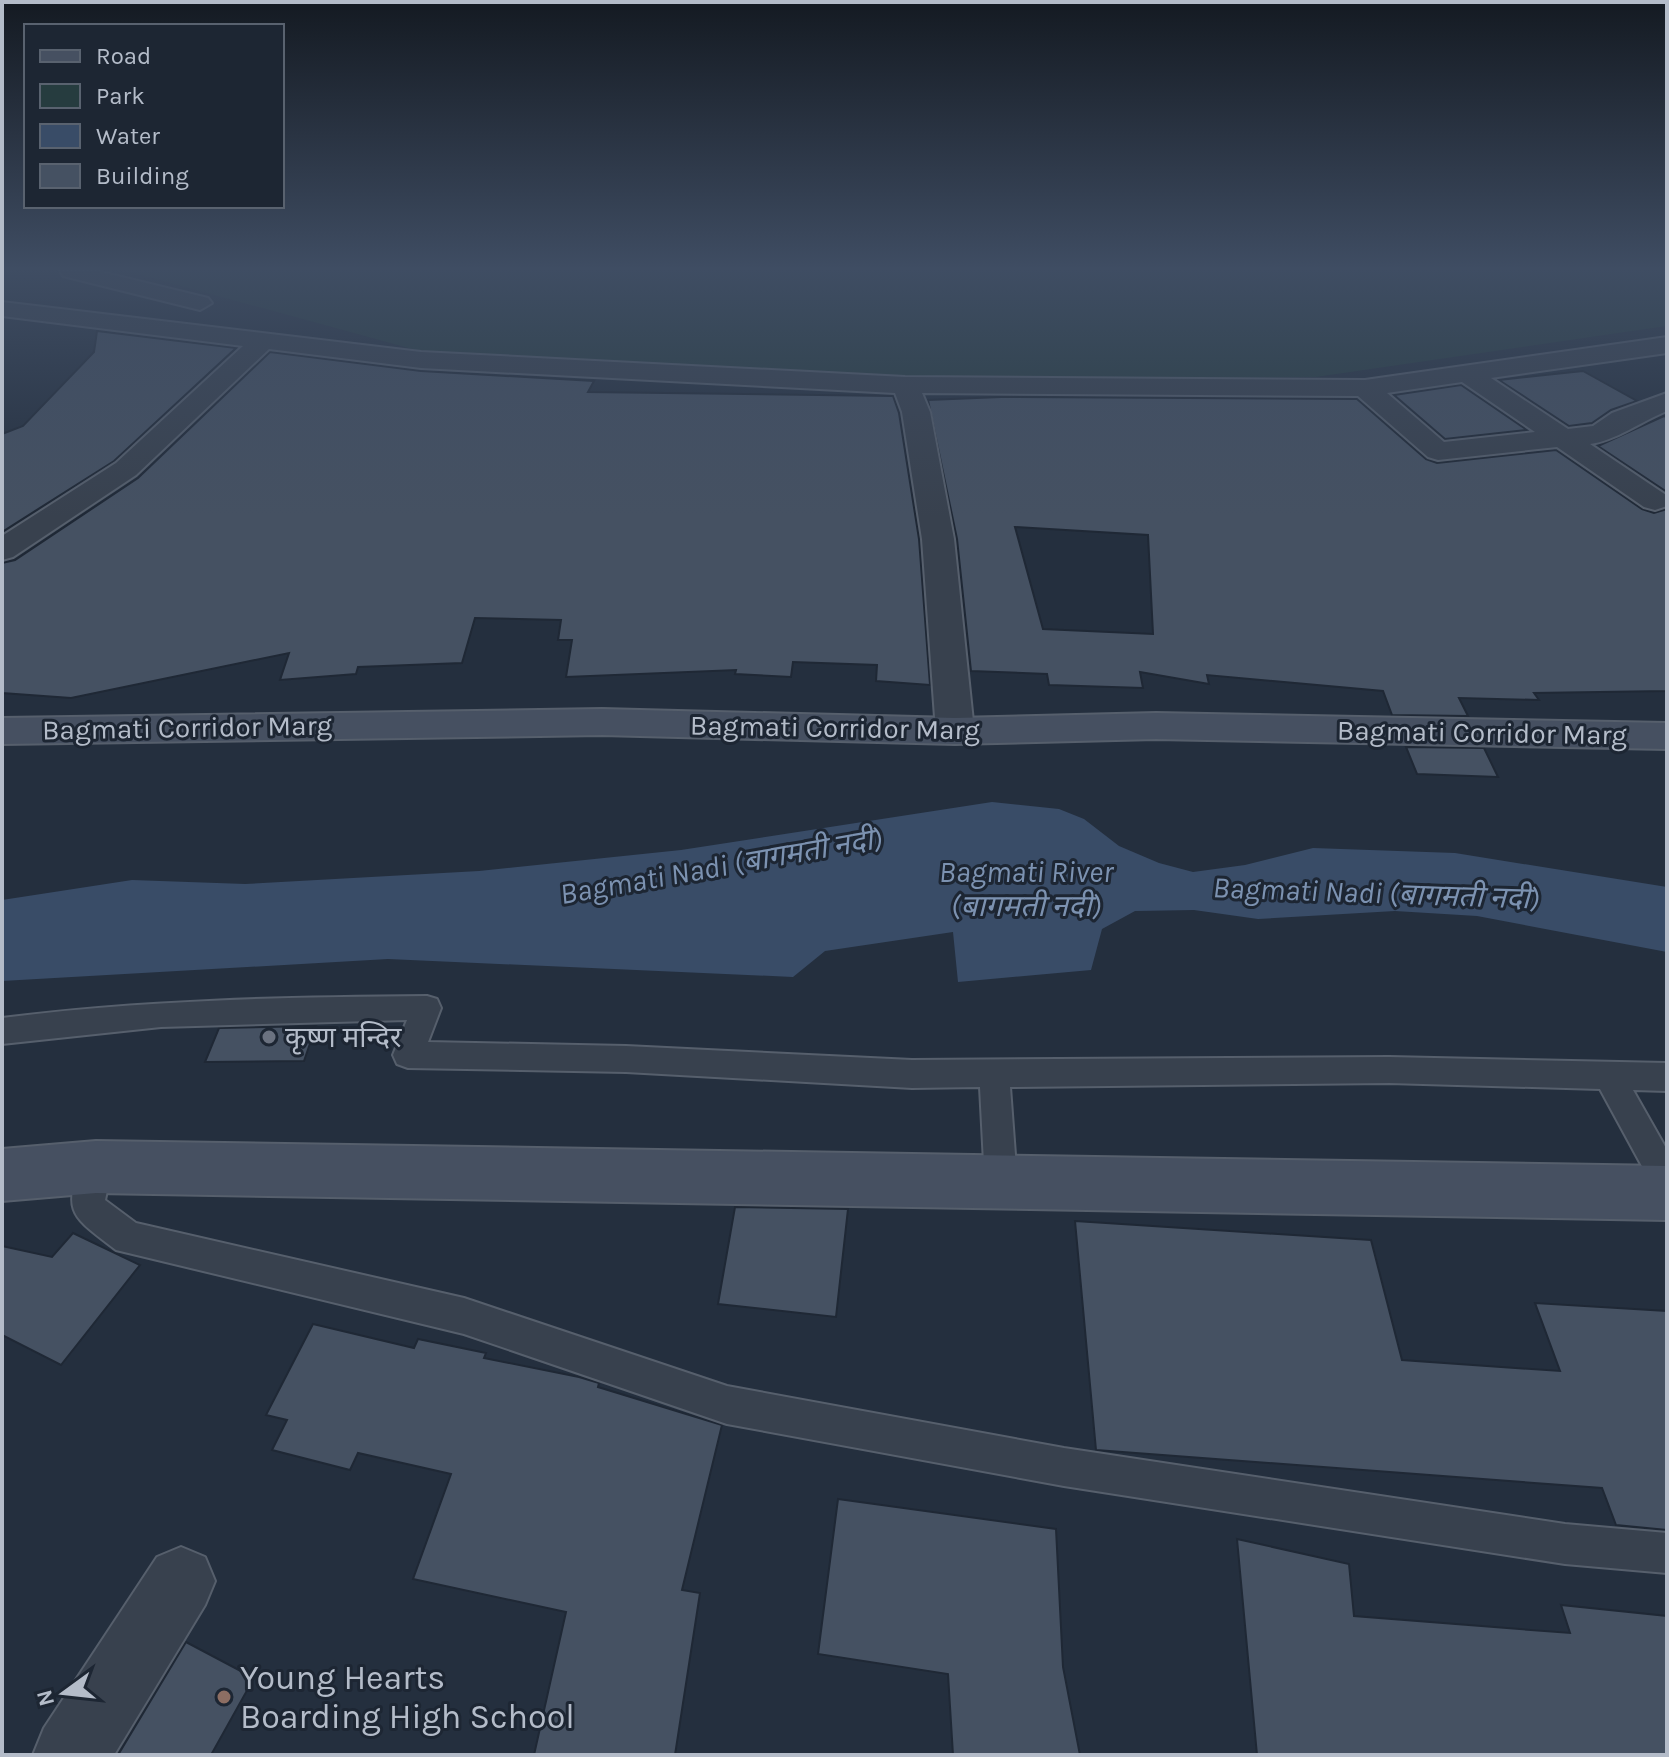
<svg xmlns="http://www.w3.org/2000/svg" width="1669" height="1757" viewBox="0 0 1669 1757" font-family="Karla,'Noto Sans Devanagari',sans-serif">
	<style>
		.green { fill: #263c3f }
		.water { fill: #394c67 }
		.building { fill: #455162; stroke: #1f2835; stroke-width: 2; fill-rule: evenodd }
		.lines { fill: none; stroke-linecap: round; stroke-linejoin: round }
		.lane-casing { stroke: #565f6c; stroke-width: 4 }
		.street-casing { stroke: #565f6c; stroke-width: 4 }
		.secondary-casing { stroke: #565f6c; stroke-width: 4 }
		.lane { fill: #38414e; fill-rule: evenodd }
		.street { fill: #38414e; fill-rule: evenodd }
		.secondary { fill: #465061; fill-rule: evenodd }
		.worship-dot { fill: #6b7280; stroke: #1d2633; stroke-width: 3 }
		.education-dot { fill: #8d6e63; stroke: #1d2633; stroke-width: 3 }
		.labels { text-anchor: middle; stroke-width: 6; stroke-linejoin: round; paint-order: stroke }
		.street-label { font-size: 28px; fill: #b4bcc9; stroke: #1d2633 }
		.poi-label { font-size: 28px; fill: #b4bcc9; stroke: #1d2633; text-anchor: start }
		.water-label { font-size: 30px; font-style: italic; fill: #7c92b1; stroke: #1d2633 }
		.near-poi-label { font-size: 34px; fill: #b4bcc9; stroke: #1d2633; text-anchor: start }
	</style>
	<rect width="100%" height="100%" fill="#242f3e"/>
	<polygon class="green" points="126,271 1667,271 1667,326 1316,377 905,381 427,353"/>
	<polygon class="water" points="992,802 1059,809 1084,819 1119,846 1159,863 1193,872 1245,865 1313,848 1455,853 1667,887 1667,952 1477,916 1395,911 1258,919 1194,910 1135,911 1102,929 1091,970 958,982 953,932 825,951 793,977 388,959 2,981 2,900 132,880 245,884 479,871 681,850"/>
	<g class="building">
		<polygon points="97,331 236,348 114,461 2,532 2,434 23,426 94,352"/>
		<polygon points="270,352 421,371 594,381 588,392 893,396 899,413 919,539 930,685 876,681 877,665 793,662 791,677 735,674 736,670 566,677 572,640 558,640 561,620 475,618 462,663 358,667 356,674 280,680 289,653 71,698 2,693 2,563 15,560 138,478"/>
		<polygon points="1583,371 1637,401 1611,410 1592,423 1569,426 1499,380"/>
		<polygon points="1461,385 1527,430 1445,439 1394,395"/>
		<path d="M1001,397l356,2 69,60 11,4 119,-13 86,59 12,4 13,-4v182l-133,2 5,7 -80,-2 9,18 -76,-1 -9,-24 -176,-16 2,9 -69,-12 3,16 -94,-3 -2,-11 -76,-3 -14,-132 -29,-139zM1015,527l133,8 5,99 -110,-5z"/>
		<polygon points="1664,416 1667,418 1667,492 1598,446"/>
		<polygon points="1406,747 1484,748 1498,777 1417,774"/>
		<polygon points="316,1026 304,1061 205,1062 219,1028"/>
		<polygon points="735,1207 848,1209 836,1317 718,1304"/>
		<polygon points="1075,1221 1371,1240 1402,1360 1560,1371 1535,1303 1667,1311 1667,1530 1616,1525 1602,1488 1096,1450"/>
		<polygon points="73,1233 140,1265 61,1365 2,1335 2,1246 52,1257"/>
		<polygon points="313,1324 414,1348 418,1339 486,1353 484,1358 579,1377 599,1383 598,1387 722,1425 682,1590 700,1593 675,1755 534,1755 566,1612 413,1579 451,1474 358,1453 350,1470 272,1450 287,1420 266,1415"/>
		<polygon points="838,1499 1056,1529 1063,1667 1080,1755 953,1755 948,1674 818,1654"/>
		<polygon points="1237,1539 1349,1564 1354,1616 1570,1633 1561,1605 1667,1616 1667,1755 1257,1755"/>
		<polygon points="186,1642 254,1678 211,1755 118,1755"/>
	</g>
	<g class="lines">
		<g class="lane-casing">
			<g id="lane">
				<path d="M427,996l10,3 4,9 -13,34 198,4 286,14 477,-3 278,6v28l-34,-1 34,60v47l-11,-5 -56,-103 -211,-6 -379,4 7,95 -5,11 -11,5 -11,-5 -5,-11 -5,-95 -68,1 -286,-16 -218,-4 -11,-4 -4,-9 14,-35 -246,7 -159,17v-26c141,-18 283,-21 425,-22z"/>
				<path d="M96,1152l11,4 5,11 -7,33 31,23 328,75 263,88 337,62 501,76 102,9v40l-102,-9 -501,-78 -337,-62 -263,-90 -348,-84c-44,-34 -56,-37 -31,-94z"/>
			</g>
		</g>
		<g class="street-casing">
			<g id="street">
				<polygon points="60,271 97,271 208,298 212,303 200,310 63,276"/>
				<path d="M2,302l419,50 484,25 460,3 302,-43v16l-176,25 77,51 25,-3 19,-13 55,-20v18c-25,10 -52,30 -77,33l76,51 1,11 -12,4 -11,-3 -87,-60 -119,13 -10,-3 -70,-61 -436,-3 8,19 24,127 20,192 -5,9 -14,4 -14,-4 -5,-9 -14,-192 -20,-127 -7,-19 -474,-25 -152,-19 -133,126 -123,82 -11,3v-24l114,-73 127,-117 -241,-30zM1462,382l73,50 -91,10 -57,-49z"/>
				<polygon points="181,1547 205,1557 215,1581 205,1605 114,1755 33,1755 44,1728 157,1557"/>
			</g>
		</g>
		<g class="secondary-casing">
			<g id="secondary">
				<polygon points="602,709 955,718 1156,713 1667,723 1667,749 1156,739 955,744 602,735 2,744 2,718"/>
				<polygon points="96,1141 1667,1166 1667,1220 96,1193 2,1201 2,1149"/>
			</g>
		</g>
		<use href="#lane" class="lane"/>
		<use href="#street" class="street"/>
		<use href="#secondary" class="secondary"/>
	</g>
	<linearGradient id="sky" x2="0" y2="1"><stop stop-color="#141a22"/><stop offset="0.52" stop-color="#3f4d63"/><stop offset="1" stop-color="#3f4d63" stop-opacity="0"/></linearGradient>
	<rect width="1669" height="517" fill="url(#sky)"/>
	<circle class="worship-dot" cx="269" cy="1037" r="8"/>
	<circle class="education-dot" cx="224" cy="1697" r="8"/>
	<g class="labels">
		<g class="street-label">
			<text transform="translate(187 727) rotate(-1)" y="10">Bagmati Corridor Marg</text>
			<text transform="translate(835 727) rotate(1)" y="10">Bagmati Corridor Marg</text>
			<text transform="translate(1482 732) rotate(1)" y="10">Bagmati Corridor Marg</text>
		</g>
		<g class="poi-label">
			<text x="285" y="1047">कृष्ण मन्दिर</text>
		</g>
		<g class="water-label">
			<text transform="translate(721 866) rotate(-10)" y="10">Bagmati Nadi (बागमती नदी)</text>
			<text x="1026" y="882">Bagmati River<tspan x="1026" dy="34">(बागमती नदी)</tspan></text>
			<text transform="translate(1376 893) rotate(2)" y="10">Bagmati Nadi (बागमती नदी)</text>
		</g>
		<g class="near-poi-label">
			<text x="240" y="1689">Young Hearts<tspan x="240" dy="39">Boarding High School</tspan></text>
		</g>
	</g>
	<rect width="1669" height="1757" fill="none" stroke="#b4bcc9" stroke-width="8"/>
	<rect x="24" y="24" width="260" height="184" fill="#1d2633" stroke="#59626f" stroke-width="2"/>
	<rect x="40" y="50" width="40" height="12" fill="#465061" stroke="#59626f" stroke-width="2"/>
	<text x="96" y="64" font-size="24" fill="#b4bcc9">Road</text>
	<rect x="40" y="84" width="40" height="24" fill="#263c3f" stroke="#59626f" stroke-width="2"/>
	<text x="96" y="104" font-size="24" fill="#b4bcc9">Park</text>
	<rect x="40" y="124" width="40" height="24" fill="#394c67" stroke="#59626f" stroke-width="2"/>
	<text x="96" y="144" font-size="24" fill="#b4bcc9">Water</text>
	<rect x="40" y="164" width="40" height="24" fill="#455162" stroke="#59626f" stroke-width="2"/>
	<text x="96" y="184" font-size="24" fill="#b4bcc9">Building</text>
	<g transform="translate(64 1693) rotate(255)" stroke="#1d2633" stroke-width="6" paint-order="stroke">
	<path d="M0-6L14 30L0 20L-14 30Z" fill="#b4bcc9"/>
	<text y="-12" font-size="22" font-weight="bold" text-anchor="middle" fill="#b4bcc9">N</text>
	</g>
</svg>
